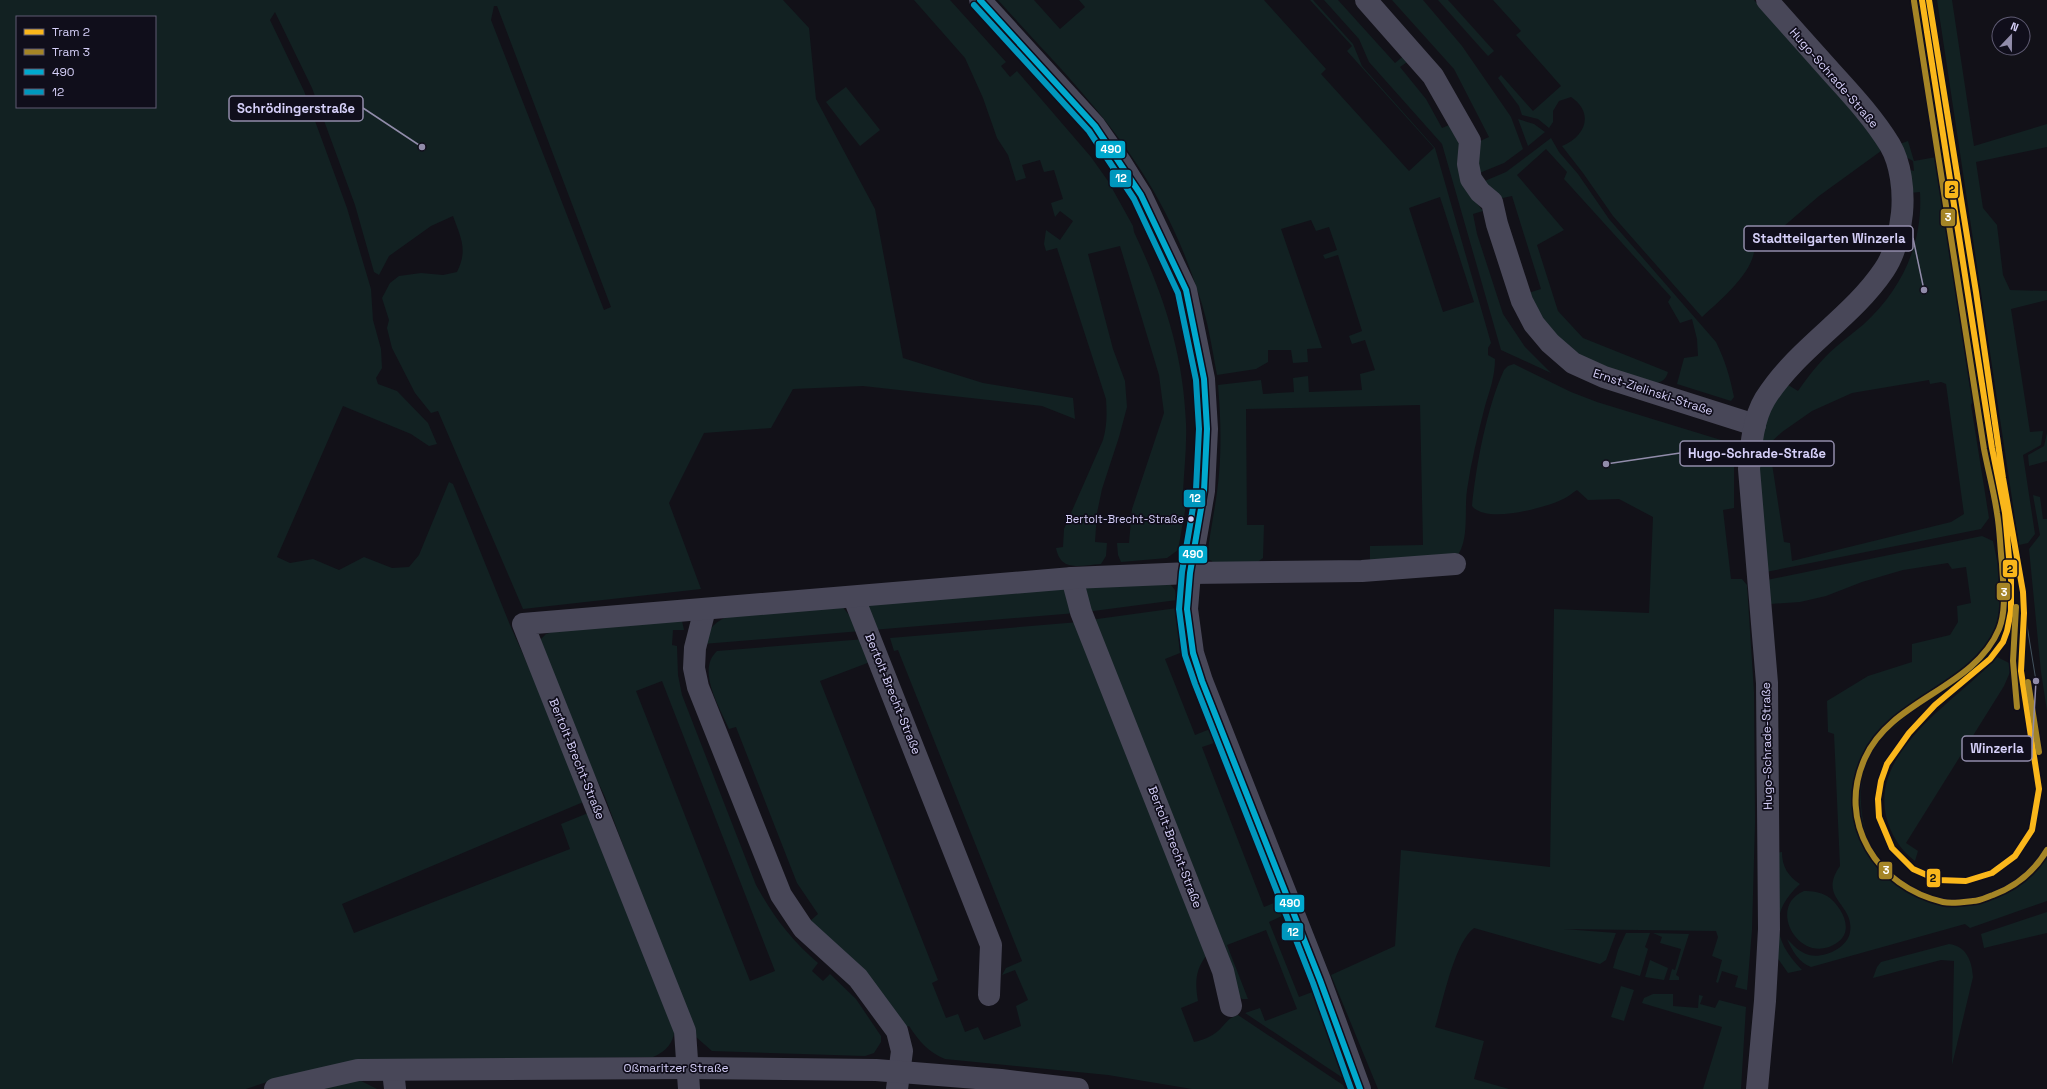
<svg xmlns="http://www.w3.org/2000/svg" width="2047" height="1089" viewBox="0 0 2047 1089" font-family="'Space Grotesk',sans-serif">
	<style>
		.green { fill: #122122; fill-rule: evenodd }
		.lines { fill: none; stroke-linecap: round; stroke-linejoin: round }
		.minor { stroke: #484758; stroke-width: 22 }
		.tram { stroke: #42525e; stroke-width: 1 }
		.bus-1-casing { stroke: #100e1b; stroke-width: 9 }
		.bus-2-casing { stroke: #100e1b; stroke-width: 9 }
		.bus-1 { stroke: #00a9ce; stroke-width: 6 }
		.bus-2 { stroke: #0097bd; stroke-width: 6 }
		.tram-1-casing { stroke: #100e1b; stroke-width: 9 }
		.tram-2-casing { stroke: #100e1b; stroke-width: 9 }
		.tram-1 { stroke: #fab71b; stroke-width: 6 }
		.tram-2 { stroke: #a58526; stroke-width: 6 }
		.bus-dot { fill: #d5cff8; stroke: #100e1b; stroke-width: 1.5 }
		.labels { text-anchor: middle; stroke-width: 3.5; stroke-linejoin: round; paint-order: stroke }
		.bus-label { font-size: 11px; fill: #d5cff8; stroke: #100e1b; text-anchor: end }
		.street-label { font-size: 12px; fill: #d5cff8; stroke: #100e1b }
		.leader { fill: none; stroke: #918caa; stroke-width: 1.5 }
		.callout-dot { fill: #918caa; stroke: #100e1b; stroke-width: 1.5 }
		.callout { fill: #100e1b; stroke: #918caa; stroke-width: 1.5 }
		.callout-label { font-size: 13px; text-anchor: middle; font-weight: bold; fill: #d5cff8 }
		.line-badge { stroke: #100e1b; stroke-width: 1.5 }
		.badge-label { font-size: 11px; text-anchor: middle; font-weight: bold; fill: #fff }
		.pale-badge-label { font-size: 11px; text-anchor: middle; font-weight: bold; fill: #111 }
	</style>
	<rect width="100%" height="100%" fill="#121118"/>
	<g class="green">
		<path d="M0,0h783l26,28 7,71 59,110 28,149 80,25 90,15 2,21 -33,-13 -179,-20 -70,3 -22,39 -67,5 -35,70 32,86 -178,20 -85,-198 -7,2 -16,-20 -23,-45 -5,-20 2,-8 -7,-22 8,-15 9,-7 22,-3 22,2 14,-3c11,-22 4,-34 -4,-56l-22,10 -42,30 -10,19 -5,-3 -19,-67 -43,-117 -37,-76 -5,8 34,71 43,117 24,81 2,31 8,29 1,19 -6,10 2,6 19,7 31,32 9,21 -8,2 -18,-12 -68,-28 -66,151 13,6 23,-4 26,11 25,-13 28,11 17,-1 10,-12 30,-73 4,2 57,141 78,175 -246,104 12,29 216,-84 -9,-25 32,-13 82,218c-2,14 -8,22 -22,28l-298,4 -88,21 -21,7h-246zM494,6h3l114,301 -7,3 -113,-290zM17,17h138v90h-138z"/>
		<path d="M914,0h36l56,62 -5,4 9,11 7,-6 74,86 17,24 25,45 1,6c30,64 49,120 52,191 1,23 -2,47 -3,70l5,1 -10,56 -11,8 -46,4 -3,-7 -1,-12h12l3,-34 32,-96 -5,-38 -39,-129 -32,8 25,95 12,32 2,26 -8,30 -17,52 -5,24 -2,29 12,1 -1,13 -5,8c-20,1 -40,9 -45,-16l7,-1 1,-18 39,-89c4,-14 4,-26 3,-41l-49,-151 -11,3 -2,-7 2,-14 14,10 13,-19 -13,-10 -5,6 -4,-14 12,-4 -9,-29 -10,2 -4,-12 -18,5 4,13 -10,3 -8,-26 -11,-17 -14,-40 -18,-40z"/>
		<path d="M998,0h36l26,29 25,-22 -6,-7h185l62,69 -5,5 88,97 25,-23 -87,-97 5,-5 -42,-46h3l40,44 9,22 73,82 56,195 -3,5v7l7,4c0,17 -5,31 -10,47 -7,28 -14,56 -18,84 -3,20 3,54 -12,68l-85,3v-15l53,-1 -3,-140 -174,4 1,116h17l-1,33 -8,6 -41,2 -2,-5 -5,-2c2,-22 7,-44 10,-67 5,-35 4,-72 1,-107l43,-5 2,14 31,-2 -1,-14 15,-2 1,16 53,-2 -2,-16 15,-4 -10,-30 -13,4 -3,-8 13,-5 -24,-76 -13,4 -2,-4 14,-5 -8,-23 -13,4 -5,-11 -30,9 41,119 -15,1 1,13 -15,1 -2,-13h-23v12l-12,7 -39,6c-5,-27 -9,-54 -18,-80 -14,-44 -34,-88 -59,-126 -39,-62 -94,-115 -142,-169zM1440,197l34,105 -31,10 -34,-104z"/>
		<polygon points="1324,0 1338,0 1395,63 1406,54 1410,60 1400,67 1426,99 1442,128 1454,123 1472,197 1483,211 1473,214 1477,234 1503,314 1525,347 1551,373 1501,350 1442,144 1369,62 1359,39"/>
		<polygon points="1392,0 1423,0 1462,46 1511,117 1523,149 1504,163 1477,174 1478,142 1489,137 1454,69"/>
		<polygon points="1438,0 1448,0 1494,51 1488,56"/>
		<path d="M1493,0h261l111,124 16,27 -62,45 -65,56c-4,24 -35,49 -52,65l-89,-101 -30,-43 -21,-27c23,-9 33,-33 9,-49l-12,4 -6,10v11l-4,6 -11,-9 -16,-4 -3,-9 -21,-28 3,-3 32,36 28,-25 -45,-51 5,-4z"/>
		<polygon points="1937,0 1952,0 1974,146 2047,124 2047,147 1976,162 1983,208 1997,225 2003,275 2010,290 2047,291 2047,300 2011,309 2030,432 2043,431 2041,445 2023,455 2035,534 2028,543 2019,545"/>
		<polygon points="846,87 880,130 860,146 826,102"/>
		<polygon points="1518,119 1534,124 1545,132 1528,146"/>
		<path d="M1551,138l8,14 19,22 31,45 107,123c9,18 14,35 18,55l-3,4 -54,-17 7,-26 14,-2 -1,-17 -5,-20 -12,4 -12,-21 3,-5 -107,-118 3,-7 -21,-23 -29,26 47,55 -27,15 21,66 25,27 85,34c-2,7 -5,9 -11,11 -41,-12 -91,-24 -115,-62 -6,-9 -10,-19 -14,-28l13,-4 -29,-93 -14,3 -18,-16 26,-11z"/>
		<path d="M1908,141l6,20 28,-5 37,232 -8,17 18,113 -8,11 -215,43 -9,-103 9,-52 19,-34 13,8c13,-19 27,-36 45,-50 7,-6 14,-11 21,-17 38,-35 59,-80 56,-132l-11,1 1,-23 4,1 -1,-10 -14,-8 -2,-8zM1929,380l1,4 11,-2 5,2 18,130 -13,8 -159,39 -2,-18 -6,-1 -15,-98 13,-12 30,-21 40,-18z"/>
		<path d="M1514,364l57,28 26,10 137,42v64l-11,2 8,69h11l5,6 7,107 1,130 -3,108 -5,60 -12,-3 3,-11 -16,-5 -4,12 -2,-1 6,-22 -10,-4 6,-19 -2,-6 -152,-2 52,4 -10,27 -6,4 -126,-36c-20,15 -31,74 -39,99l49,14 -10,38 35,10h-131l-47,-114 64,-29 6,-96 149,17 4,-258 95,4 4,-96 -34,-18 -31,1 -11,-10c-5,3 -10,8 -16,10 -17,8 -75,24 -89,6 4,-41 15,-99 32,-136l4,-4z"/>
		<polygon points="2047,433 2047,461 2029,466 2028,455 2044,446"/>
		<polygon points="2033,495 2040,497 2043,519 2047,519 2047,711 2041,672 2029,549 2040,535"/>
		<path d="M1982,536l11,5 4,19 8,-1c3,27 8,54 -5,80 -9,17 -24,27 -39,38 -21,15 -43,30 -63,47 -6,5 -13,10 -18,16 -20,23 -23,61 -15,89 8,29 29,53 58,65 8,4 21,8 29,8 25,1 60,-12 78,-29 7,-7 13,-17 17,-25v53l-77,27 -5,-4 -154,43c-12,-4 -19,-17 -24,-28 6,6 12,13 22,16 14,4 39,-7 41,-23 5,-28 -33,-33 -10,-66l-6,-132 -6,-2 -1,-31 41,-25 44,-14v-18l38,-9 8,-13 -1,-16 14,-3 -5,-36 -14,2 -4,-6 -45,7 -41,12 -36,14 -26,6 -30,2 -3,-24z"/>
		<polygon points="1170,584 1175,590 1177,600 1086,612 1084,586"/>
		<polygon points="1061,588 1066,591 1076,613 872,630 867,612 870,604"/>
		<path d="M842,606l19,25 -158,13c5,-16 13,-23 28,-29z"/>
		<polygon points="1177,608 1180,653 1165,659 1195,735 1210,729 1217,742 1202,747 1210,768 1264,907 1279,901 1284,915 1269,922 1299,997 1315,991 1346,1080 1245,1013 1260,1008 1265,1021 1297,1009 1266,930 1227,945 1248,999 1242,999 1239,996 1090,620"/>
		<path d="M682,621l2,9h-11l-1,15 5,1 1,29 4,20 74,190c17,31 35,55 62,78l-6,8 11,10 7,-7 26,25 25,37v6l-7,11 -9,3 -153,-5 -16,-14 -5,-10 -86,-230 -64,-136 -1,-21 6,-6 12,-4zM662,681l113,290 -25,10 -114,-290z"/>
		<path d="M1079,622l127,334c-11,14 -11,28 -8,45l-17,7 13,34c9,-2 17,-5 24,-11 9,-8 8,-12 20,-16l105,70 2,4h-153l-84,-14 -163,-16c-17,-7 -26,-18 -36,-33l-6,2 -94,-106 9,-8 -21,-31 -61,-156 -7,2c-9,-21 -33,-59 -12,-78l148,-12 5,23 -50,19 118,299 -6,3 14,35 12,-4 7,18 13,-5 6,13 37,-14 -5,-20 12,-6 -13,-30 -13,5 4,-7 16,-7 -124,-311 -4,1 -4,-13z"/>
		<path d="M1997,657l16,8 -9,21 -98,157 12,8 -3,10c-15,-11 -25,-28 -29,-45 -15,-68 73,-116 111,-159z"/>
		<path d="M1782,852c0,15 6,24 18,32 -32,29 -26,58 2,86l-14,3 -12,-17 -1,-103z"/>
		<path d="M1804,891c8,0 16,1 23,5 14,9 28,34 11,46 -37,27 -73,-35 -34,-51z"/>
		<polygon points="2047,912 2047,933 1984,948 1981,934"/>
		<polygon points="1626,933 1650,933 1645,947 1648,949 1640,976 1613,968 1618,950"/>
		<polygon points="1653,933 1689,934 1676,975 1679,977 1679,980 1669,980 1672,969 1675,970 1681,949 1660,943 1662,937"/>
		<path d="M1949,944c18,2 23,18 24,33l-21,88 2,-104 -13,-1 -68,18 4,-11 4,-5z"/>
		<polygon points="1650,960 1668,968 1664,980 1645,977"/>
		<polygon points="1621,986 1634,990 1624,1021 1611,1017"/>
		<polygon points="1653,994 1673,994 1673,1006 1698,1008 1699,995 1703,996 1700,1004 1715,1008 1719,1000 1746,1007 1741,1089 1703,1089 1722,1027 1642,1003 1644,998"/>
		<polygon points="359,1080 377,1089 310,1089"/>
	</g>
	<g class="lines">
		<g class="minor">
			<polyline points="980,0 1095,126 1121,163 1141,195 1186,290 1204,379 1207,429 1204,491 1190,573 1187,609 1193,653 1202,681 1320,980 1360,1089"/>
			<polyline points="1366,0 1433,76 1470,141 1468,164 1471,179 1480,192 1492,202 1497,224 1522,301 1534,324 1550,343 1573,363 1604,377 1755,425"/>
			<polyline points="1072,578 1081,612 1223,971 1231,1006"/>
			<polyline points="854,598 991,945 989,995"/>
			<polyline points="705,609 695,648 694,668 698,687 781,895 803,928 858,978 897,1031 902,1051 897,1089"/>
			<polyline points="393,1070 395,1089"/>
			<polyline points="275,1089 358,1070 688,1068 876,1070 1001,1080 1078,1089"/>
			<polyline points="689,1089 685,1031 523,624 1072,578 1190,573 1362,571 1455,564"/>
			<path d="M1757,1089l8,-88 4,-72 -2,-246 -18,-214c2,-24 4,-50 16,-70 32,-51 86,-80 119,-129 11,-16 16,-39 18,-57 2,-22 -1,-49 -12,-68 -16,-26 -36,-48 -57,-71 -22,-25 -44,-49 -66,-74"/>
		</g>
		<polyline class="tram" points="2024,607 2036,681"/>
		<g class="bus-1-casing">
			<polyline id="bus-1" points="980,0 1095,126 1141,195 1186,290 1204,379 1207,429 1204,491 1190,573 1187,609 1193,653 1202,681 1320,980 1360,1089"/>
		</g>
		<g class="bus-2-casing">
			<polyline id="bus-2" points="974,5 1089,131 1134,199 1178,293 1196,380 1199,429 1196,490 1182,572 1179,609 1185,655 1195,684 1313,983 1351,1089"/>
		</g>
		<use href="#bus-1" class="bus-1"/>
		<use href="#bus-2" class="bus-2"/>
		<g class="tram-1-casing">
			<polyline id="tram-1" points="1922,0 1992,448 2005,513 2011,580 2011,611 2007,631 2003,642 1990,659 1935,705 1909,733 1887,764 1881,781 1878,799 1879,817 1892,848 1913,869 1938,880 1966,881 1992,873 2015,856 2032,830 2039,789 2021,671 2024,613 2023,592 2003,478 1976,292 1929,0"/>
		</g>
		<g class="tram-2-casing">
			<g id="tram-2">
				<path d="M1914,1l70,448c4,21 10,43 13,64 3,17 3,34 5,51 1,21 5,45 -3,65 -25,60 -108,70 -134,129 -29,64 12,129 78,144 9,2 21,0 30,-1 7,0 14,-4 20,-6 24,-9 41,-23 54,-45"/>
				<polyline points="2016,607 2013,661 2017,707"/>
				<polyline points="2028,682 2039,752"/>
			</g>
		</g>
		<use href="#tram-1" class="tram-1"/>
		<use href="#tram-2" class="tram-2"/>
	</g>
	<circle class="bus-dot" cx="1191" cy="519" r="3.5"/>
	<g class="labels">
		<g class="bus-label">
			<text x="1184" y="523">Bertolt-Brecht-Straße</text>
		</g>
		<g class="street-label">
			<text transform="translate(1834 78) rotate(49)" y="4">Hugo-Schrade-Straße</text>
			<text transform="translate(1653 392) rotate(18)" y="4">Ernst-Zielinski-Straße</text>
			<text transform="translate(893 694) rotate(68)" y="4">Bertolt-Brecht-Straße</text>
			<text transform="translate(1767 746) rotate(-91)" y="4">Hugo-Schrade-Straße</text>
			<text transform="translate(577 759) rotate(68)" y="4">Bertolt-Brecht-Straße</text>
			<text transform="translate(1175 847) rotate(69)" y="4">Bertolt-Brecht-Straße</text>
			<text x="676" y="1072">Oßmaritzer Straße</text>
		</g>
	</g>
	<path class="leader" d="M422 147L363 108M1924 290L1913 238M1606 464L1680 453M2036 681L2032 749"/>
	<g class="callout-dot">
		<circle cx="422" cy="147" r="4"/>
		<circle cx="1924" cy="290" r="4"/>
		<circle cx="1606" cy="464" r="4"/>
		<circle cx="2036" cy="681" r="4"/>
	</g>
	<g class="callout">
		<rect x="229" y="96" width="134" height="25" rx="4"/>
		<rect x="1744" y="226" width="169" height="25" rx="4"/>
		<rect x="1680" y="441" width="154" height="25" rx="4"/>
		<rect x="1962" y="736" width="70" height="25" rx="4"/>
	</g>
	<g class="callout-label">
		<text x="296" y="113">Schrödingerstraße</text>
		<text x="1829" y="243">Stadtteilgarten Winzerla</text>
		<text x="1757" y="458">Hugo-Schrade-Straße</text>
		<text x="1997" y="753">Winzerla</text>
	</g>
	<g class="line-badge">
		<rect x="1095" y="140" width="31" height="19" rx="4" fill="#00a9ce"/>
		<rect x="1109" y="169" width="23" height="19" rx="4" fill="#0097bd"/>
		<rect x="1944" y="180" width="15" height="19" rx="4" fill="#fab71b"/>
		<rect x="1940" y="208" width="16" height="19" rx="4" fill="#a58526"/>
		<rect x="1183" y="489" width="23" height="19" rx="4" fill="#0097bd"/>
		<rect x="1178" y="545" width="30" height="19" rx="4" fill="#00a9ce"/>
		<rect x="2002" y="559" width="16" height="19" rx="4" fill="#fab71b"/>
		<rect x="1996" y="582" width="15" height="19" rx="4" fill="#a58526"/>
		<rect x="1878" y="861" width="15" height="19" rx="4" fill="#a58526"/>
		<rect x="1926" y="868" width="15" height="20" rx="4" fill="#fab71b"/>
		<rect x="1274" y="894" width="31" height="19" rx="4" fill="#00a9ce"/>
		<rect x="1281" y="922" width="23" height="19" rx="4" fill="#0097bd"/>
	</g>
	<g class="badge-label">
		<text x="1111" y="153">490</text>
		<text x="1121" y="182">12</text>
		<text x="1948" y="221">3</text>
		<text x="1195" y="502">12</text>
		<text x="1193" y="558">490</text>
		<text x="2004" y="596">3</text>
		<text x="1886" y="874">3</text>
		<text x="1290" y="907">490</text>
		<text x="1293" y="936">12</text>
	</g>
	<g class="pale-badge-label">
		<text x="1952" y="193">2</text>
		<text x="2010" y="573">2</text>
		<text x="1933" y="882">2</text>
	</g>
	<rect x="16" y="16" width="140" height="92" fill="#100e1b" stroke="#5f5b73"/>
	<rect x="24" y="29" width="20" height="6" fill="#fab71b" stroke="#5f5b73"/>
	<text x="52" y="36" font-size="12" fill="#d5cff8">Tram 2</text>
	<rect x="24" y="49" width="20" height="6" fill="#a58526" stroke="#5f5b73"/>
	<text x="52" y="56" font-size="12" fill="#d5cff8">Tram 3</text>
	<rect x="24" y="69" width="20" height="6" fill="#00a9ce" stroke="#5f5b73"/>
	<text x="52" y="76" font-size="12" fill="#d5cff8">490</text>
	<rect x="24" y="89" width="20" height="6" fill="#0097bd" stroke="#5f5b73"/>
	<text x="52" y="96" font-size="12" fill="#d5cff8">12</text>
	<g transform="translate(2011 36) rotate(22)"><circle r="19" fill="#100e1b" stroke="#5f5b73"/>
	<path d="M0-3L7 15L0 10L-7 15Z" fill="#918caa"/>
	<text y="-6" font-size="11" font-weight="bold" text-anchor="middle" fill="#d5cff8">N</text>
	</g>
</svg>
